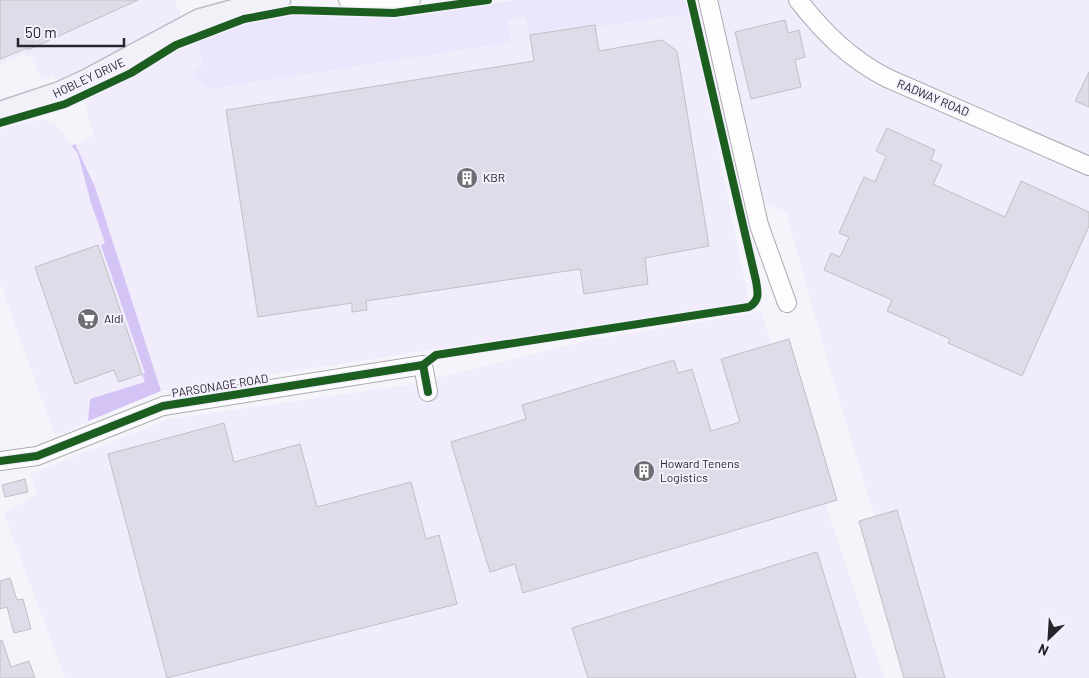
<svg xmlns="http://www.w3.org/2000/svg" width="1089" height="678" viewBox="0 0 1089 678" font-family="Barlow,sans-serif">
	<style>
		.built { fill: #f0ecfc }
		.green { fill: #ece6fc }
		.forest { fill: #d4c4f6 }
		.building { fill: #dfdce9; stroke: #c0bfc4 }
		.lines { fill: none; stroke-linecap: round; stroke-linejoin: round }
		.minor-casing { stroke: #acabb0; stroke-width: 20 }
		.major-casing { stroke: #bebac7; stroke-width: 25 }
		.minor { stroke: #fefdfe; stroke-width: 18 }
		.major { stroke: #f2f1f7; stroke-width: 22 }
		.cycleway-casing { stroke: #f4f0fe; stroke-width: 11 }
		.cycleway { stroke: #1b5e20; stroke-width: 8 }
		.labels { text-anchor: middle; stroke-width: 4; stroke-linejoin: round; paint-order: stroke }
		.street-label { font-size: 12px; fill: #28262c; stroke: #f4f0fe }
		.poi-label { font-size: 12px; fill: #28262c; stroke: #f4f0fe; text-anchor: start }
	</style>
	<rect width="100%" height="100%" fill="#f5f4fa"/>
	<g class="built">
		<polygon points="0,0 175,0 182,18 120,54 56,81 53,75 42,80 31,56 26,57 25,54 0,64"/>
		<polygon points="513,0 688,0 749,302 161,391 55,436 0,283 0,129 43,119 56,124 72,146 84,141 94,135 87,114 87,100 196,37 234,24 350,16 406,16"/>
		<polygon points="716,0 1089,0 1089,678 923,678 825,352 786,212 760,201"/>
		<polygon points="761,312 884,678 65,678 4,514 37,493 30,474 170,419 413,384 594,339"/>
	</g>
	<path class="green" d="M513,0h175l3,14 -161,21 -5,-18 -18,4 5,21 -303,47 -9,-5 -6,-13 3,-4 7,-1 -8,-29c37,-12 73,-21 112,-23 32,-2 64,5 96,2 36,-2 73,-10 109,-16z"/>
	<polygon class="forest" points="75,144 95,187 161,391 88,421 90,399 145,382 142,374 145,373 101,245 105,243 91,203 78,154 72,146"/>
	<g class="building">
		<polygon points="0,0 138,0 28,50 27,48 0,59"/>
		<polygon points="785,20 788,33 799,30 805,57 795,60 801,87 751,99 735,32"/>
		<polygon points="595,25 599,51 662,40 677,51 709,246 645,258 648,284 584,294 580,269 366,301 367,310 352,312 352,303 258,317 226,110 534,61 530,35"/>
		<polygon points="1089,72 1089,107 1075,101"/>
		<polygon points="887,128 935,150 931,160 942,165 933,184 1005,217 1021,181 1089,212 1089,226 1022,376 948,343 950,339 887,311 892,300 824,270 831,253 840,257 849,237 839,233 864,177 875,182 886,156 876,151"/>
		<polygon points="98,245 142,374 119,382 114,370 75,384 35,267"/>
		<polygon points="789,339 837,500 523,593 515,564 490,572 451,442 526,419 522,405 674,360 678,373 692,369 711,431 740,422 721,359"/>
		<polygon points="224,423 234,462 300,444 317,507 411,482 426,539 439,535 457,604 167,678 108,454"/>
		<polygon points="25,479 28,492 5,497 2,485"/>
		<polygon points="897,510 945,678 904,678 859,521"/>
		<polygon points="817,552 856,678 588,678 572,628"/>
		<polygon points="10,578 17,600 23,599 31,629 14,633 7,607 0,609 0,581"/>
		<polygon points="2,640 11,667 29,661 35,678 0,678 0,641"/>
	</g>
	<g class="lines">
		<g class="minor-casing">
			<g id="minor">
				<polyline points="348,0 378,2 411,0"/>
				<polyline points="708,0 759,225 787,303"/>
				<path d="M798,0c26,33 52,59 89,78l202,88"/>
				<polyline points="0,461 37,456 163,406 423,365 428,392"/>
			</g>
		</g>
		<g class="major-casing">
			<g id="major">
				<path d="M243,0c12,9 24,9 36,0"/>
				<polyline points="0,113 60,93 88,80 200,20 252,6"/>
			</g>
		</g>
		<use href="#minor" class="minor"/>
		<use href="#major" class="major"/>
		<g class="cycleway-casing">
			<g id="cycleway">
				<polyline points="0,123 65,104 131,73 176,45 244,19 292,10 394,13 488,0"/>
				<path d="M423,365l13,-10 313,-48c11,-7 9,-14 7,-26l-65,-281"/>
				<polyline points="0,461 37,456 163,406 423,365 428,392"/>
			</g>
		</g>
		<use href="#cycleway" class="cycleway"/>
	</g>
	<defs>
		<g id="building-disc" transform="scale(1.125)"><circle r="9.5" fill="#706e74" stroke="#f4f0fe"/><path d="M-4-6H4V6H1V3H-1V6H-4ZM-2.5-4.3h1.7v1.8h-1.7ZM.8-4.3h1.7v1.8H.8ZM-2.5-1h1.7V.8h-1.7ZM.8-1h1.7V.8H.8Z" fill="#fff"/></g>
		<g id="supermarket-disc" transform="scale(1.125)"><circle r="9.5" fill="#706e74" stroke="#f4f0fe"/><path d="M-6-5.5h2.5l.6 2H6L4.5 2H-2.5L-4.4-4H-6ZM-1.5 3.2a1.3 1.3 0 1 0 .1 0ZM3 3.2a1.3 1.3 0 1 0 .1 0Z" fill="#fff"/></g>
	</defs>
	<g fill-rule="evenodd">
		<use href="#building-disc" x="467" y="178"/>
		<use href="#supermarket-disc" x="88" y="319"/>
		<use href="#building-disc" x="644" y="471"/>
	</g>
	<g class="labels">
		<g class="street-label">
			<text transform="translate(89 78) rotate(-25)" y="4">HOBLEY DRIVE</text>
			<text transform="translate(933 98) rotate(23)" y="4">RADWAY ROAD</text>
			<text transform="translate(220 386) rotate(-9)" y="4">PARSONAGE ROAD</text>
		</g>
		<g class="poi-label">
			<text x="483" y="182">KBR</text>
			<text x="104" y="323">Aldi</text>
			<text x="660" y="468">Howard Tenens<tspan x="660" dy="14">Logistics</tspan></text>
		</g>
	</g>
	<g transform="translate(1049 638) rotate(205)" stroke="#f4f0fe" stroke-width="4" paint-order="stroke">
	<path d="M0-4L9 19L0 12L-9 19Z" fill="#28262c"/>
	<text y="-8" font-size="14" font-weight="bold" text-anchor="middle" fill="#28262c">N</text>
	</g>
	<path d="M18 38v8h106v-8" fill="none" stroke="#28262c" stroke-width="2.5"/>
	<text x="25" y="38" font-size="15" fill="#28262c" stroke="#f4f0fe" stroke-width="4" paint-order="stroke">50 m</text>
</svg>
